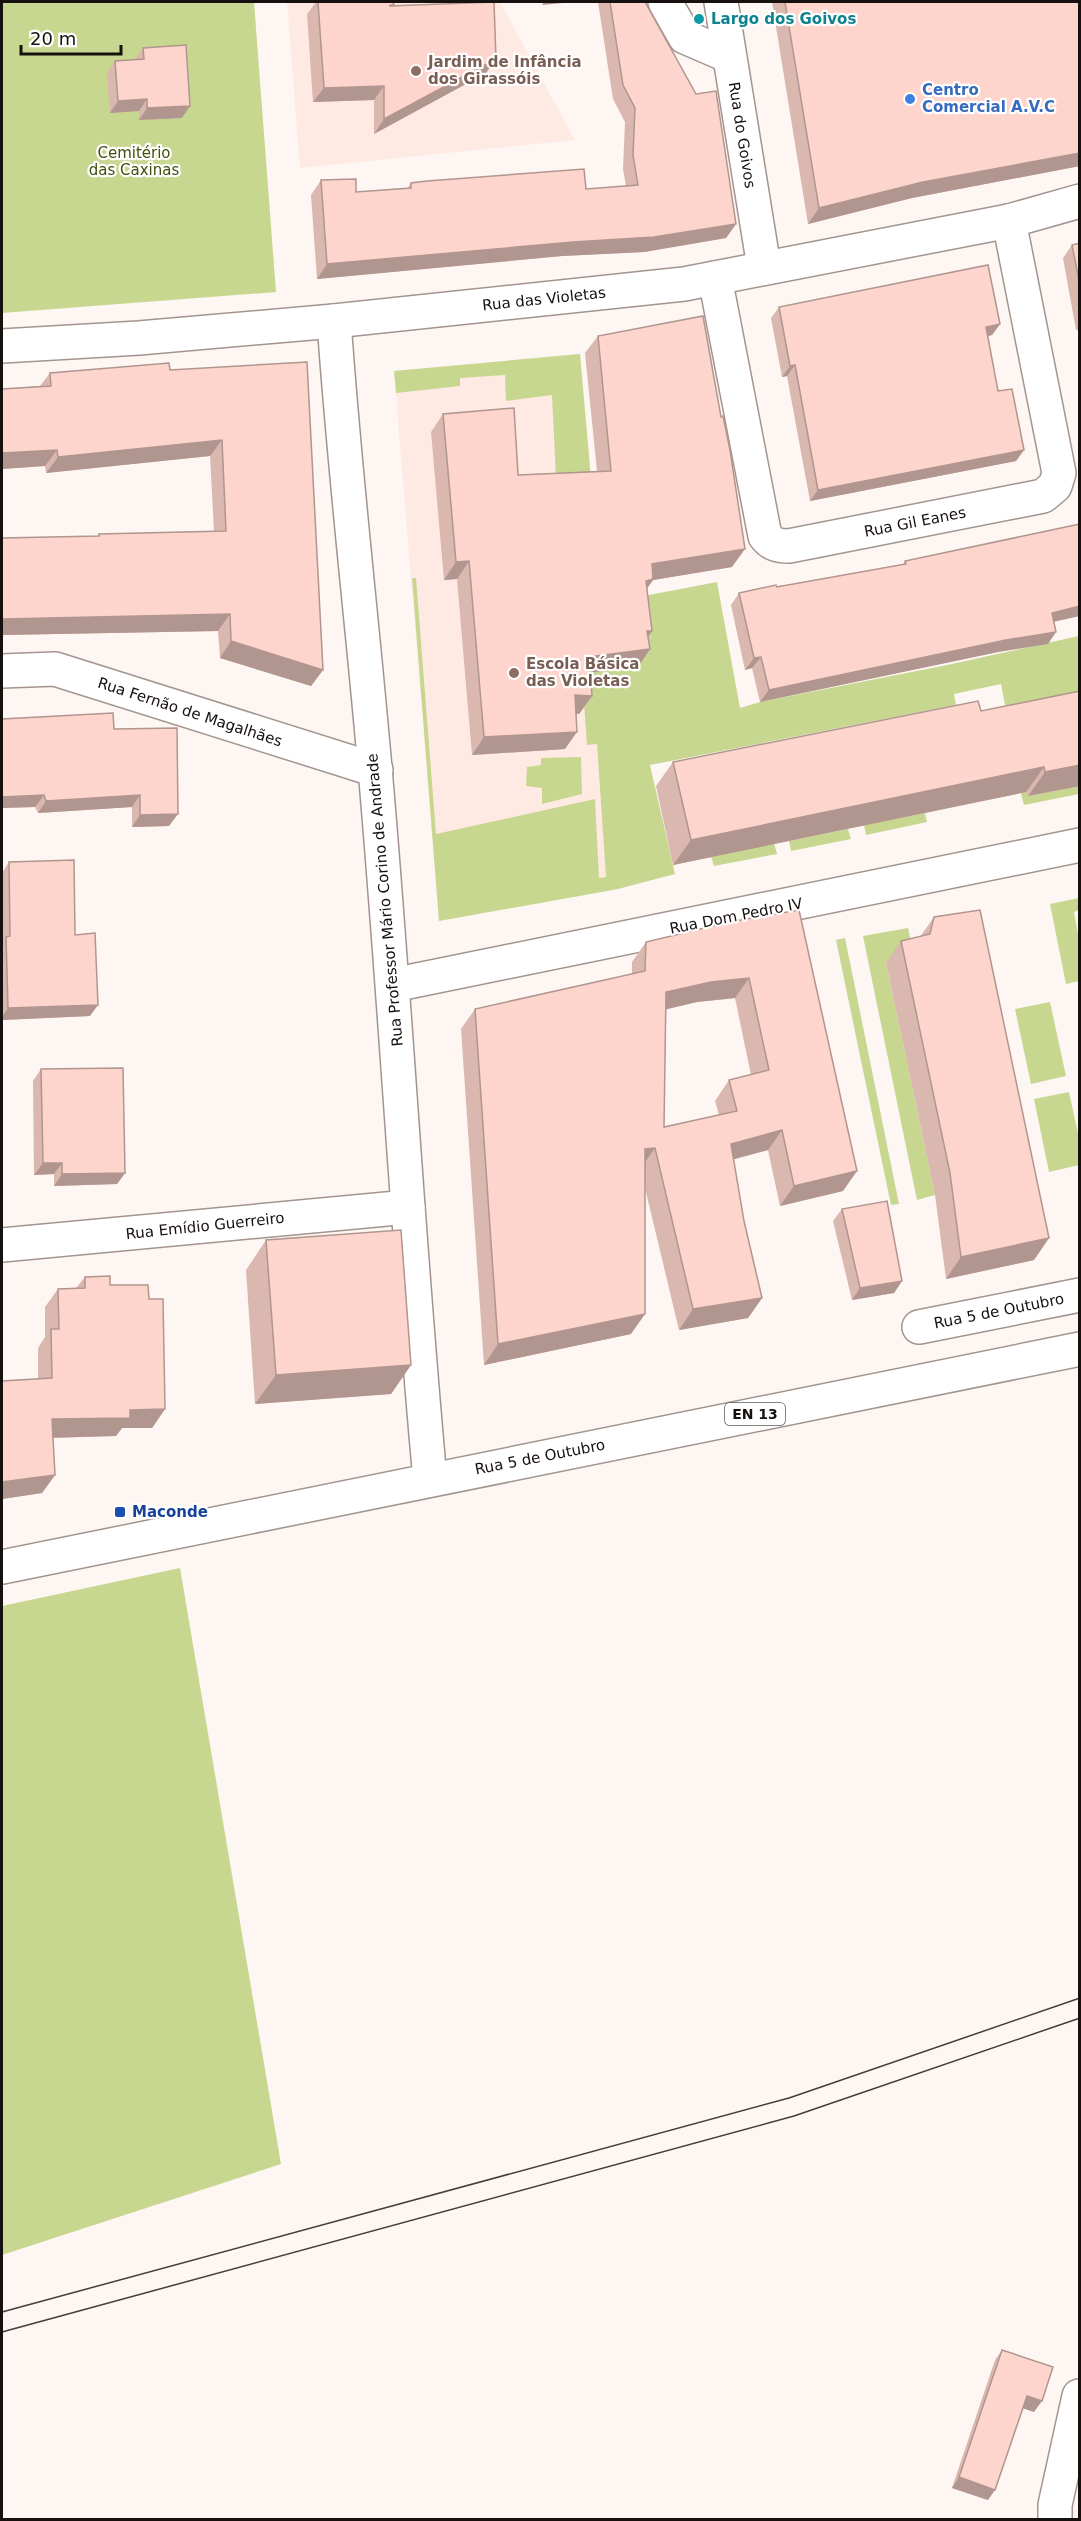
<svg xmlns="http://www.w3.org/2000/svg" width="1081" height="2521" viewBox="0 0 1081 2521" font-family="'DejaVu Sans',sans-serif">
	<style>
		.built { fill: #feeae3 }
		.green { fill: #c8d790 }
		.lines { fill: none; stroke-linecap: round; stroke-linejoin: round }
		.minor-casing { stroke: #a3948e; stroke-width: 36 }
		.major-casing { stroke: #a3948e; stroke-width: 36 }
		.minor { stroke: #fff; stroke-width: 33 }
		.major { stroke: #fff; stroke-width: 33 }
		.tram { stroke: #433d3a; stroke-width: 1.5 }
		.wall { fill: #dab7af; fill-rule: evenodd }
		.shaded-wall { fill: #b1958f }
		.building { fill: #fdd5cc; stroke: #b1958f; stroke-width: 1.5; fill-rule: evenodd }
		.culture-dot { fill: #0f9aa8; stroke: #fff; stroke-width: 2 }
		.education-dot { fill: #8d6e63; stroke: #fff; stroke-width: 2 }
		.shop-dot { fill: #3f7fe0; stroke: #fff; stroke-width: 2 }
		.transit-dot { fill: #1a4fb4; stroke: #fff; stroke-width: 2 }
		.labels { text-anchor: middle; stroke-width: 4.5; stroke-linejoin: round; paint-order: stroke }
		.shield { fill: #fff; stroke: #5c5856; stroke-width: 1.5 }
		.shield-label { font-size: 14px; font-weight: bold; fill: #16100e }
		.culture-label { font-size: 15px; font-weight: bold; fill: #0d838f; stroke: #fff; text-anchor: start }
		.education-label { font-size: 15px; font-weight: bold; fill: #785e54; stroke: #fff; text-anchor: start }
		.shop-label { font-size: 15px; font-weight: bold; fill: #366cbe; stroke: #fff; text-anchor: start }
		.street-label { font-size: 15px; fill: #16100e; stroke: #fff }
		.park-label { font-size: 15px; fill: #444e0a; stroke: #fff }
		.transit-label { font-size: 15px; font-weight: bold; fill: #164399; stroke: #fff; text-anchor: start }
	</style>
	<rect width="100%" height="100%" fill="#fdf6f3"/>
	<g class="built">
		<polygon points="287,2 500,2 575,140 300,168"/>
		<polygon points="580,354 615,742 618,889 439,921 394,371"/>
	</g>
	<g class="green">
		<polygon points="2,2 254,2 276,292 2,313"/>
		<polygon points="580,354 602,604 717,582 740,708 760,702 947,665 1079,636 1079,712 1009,726 1001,684 954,694 956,705 650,765 675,874 618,889 439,921 412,578 416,578 436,834 595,799 599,878 606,877 597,744 587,745 570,507 556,478 552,395 506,401 505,375 460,378 460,386 396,393 394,371"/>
		<polygon points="581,757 582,794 542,804 542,788 526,786 527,767 541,765 541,758"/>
		<polygon points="1079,786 1079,794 1024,805 1020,790 1025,788 1028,796"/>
		<polygon points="925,813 927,822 866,835 864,825"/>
		<polygon points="848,829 851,839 791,851 789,841"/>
		<polygon points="774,843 777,854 714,866 711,857"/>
		<polygon points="1079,898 1079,910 1074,912 1079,940 1079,981 1066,984 1050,904"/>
		<polygon points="908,928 914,956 886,963 935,1195 917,1200 863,936"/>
		<polygon points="845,938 899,1204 891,1205 836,940"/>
		<polygon points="1050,1002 1066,1076 1031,1084 1015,1009"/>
		<polygon points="1069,1092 1079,1138 1079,1165 1049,1172 1034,1099"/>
		<polygon points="180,1568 281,2164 2,2255 2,1606"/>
	</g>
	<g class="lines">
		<g class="minor-casing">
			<g id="minor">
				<polyline points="665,2 685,37 729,56"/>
				<polyline points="721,2 764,267"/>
				<path d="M715,278l50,258c6,8 13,10 24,10l254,-50 12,-10 4,-13 -50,-252"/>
				<path d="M334,321c11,161 31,322 44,483 19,225 31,450 52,675"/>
				<polyline points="2,346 139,338 334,321 684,284 1009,221 1080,201"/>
				<polyline points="2,671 55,669 376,770"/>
				<polyline points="393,985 1080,845"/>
				<polyline points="2,1245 408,1207"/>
				<polyline points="919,1327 1080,1295"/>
				<polyline points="1055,2520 1055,2505 1079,2396"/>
			</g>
		</g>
		<g class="major-casing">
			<polyline id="major" points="2,1567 1080,1349"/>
		</g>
		<use href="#minor" class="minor"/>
		<use href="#major" class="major"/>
		<g class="tram">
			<polyline points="2,2312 789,2098 1080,1998"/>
			<polyline points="2,2332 794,2116 1080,2018"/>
		</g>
	</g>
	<g class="wall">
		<polygon points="316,2 394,2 393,6 486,73 374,134 374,100 313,102 307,14"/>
		<polygon points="598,2 645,2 736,224 726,238 644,252 562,256 317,279 311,195 321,180 356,192 407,189 411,183 586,189 626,186 623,169 625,122 613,99"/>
		<polygon points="772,2 1080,2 1080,166 912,198 808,224"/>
		<polygon points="143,48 182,118 139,120 139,111 110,113 107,73 115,61 135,60"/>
		<polygon points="1080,243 1080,336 1079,330 1076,330 1063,258 1072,245"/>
		<polygon points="779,307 1000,324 992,335 988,336 992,359 998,391 1024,450 1016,461 810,501 787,376 782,377 771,318"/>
		<polygon points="598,336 732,567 653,580 647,588 648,637 650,649 638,667 590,673 592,696 579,714 576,714 565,749 472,755 457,579 444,580 431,432 443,414 518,475 597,471 585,353"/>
		<polygon points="307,362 323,670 311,686 220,658 218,631 2,635 2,538 97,536 99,534 214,531 210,456 46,473 45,466 2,469 2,389 40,386 50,373 170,370"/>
		<polygon points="905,561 1054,622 1048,644 998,652 760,702 752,668 745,670 731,605 739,593 903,564"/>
		<polygon points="981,711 1080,786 1028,796 1026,792 673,865 656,786 673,762"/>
		<polygon points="114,729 169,826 132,827 132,807 38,813 35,807 2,808"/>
		<polygon points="9,862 75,935 90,1016 2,1020 2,873"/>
		<polygon points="1080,904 1080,919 1077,907"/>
		<polygon points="934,917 1049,1238 1034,1260 946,1279 935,1195 886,963 901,941 920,937"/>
		<path d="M729,922l114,269 -63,15 -12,-56 -35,9 11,62 18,77 -14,20 -69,12 -34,-142 -14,146 -147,31 -23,-336 14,-20 157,-35v-12l14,-20zM735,998l16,77 -22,5 -14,21 4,14 -55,12 1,-118 32,-7z"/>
		<polygon points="41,1069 125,1173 117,1184 54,1186 54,1174 34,1175 33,1081"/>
		<polygon points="842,1209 902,1281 894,1293 852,1300 833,1221"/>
		<polygon points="266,1240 411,1365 391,1394 255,1404 246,1270"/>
		<polygon points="85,1277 110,1285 165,1409 152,1428 122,1428 116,1436 53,1438 55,1475 42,1493 2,1499 2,1381 38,1379 38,1348 45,1337 45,1307 58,1289 76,1288"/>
		<polygon points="1002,2350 1034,2412 1023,2408 988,2500 952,2488 995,2360"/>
	</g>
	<g class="shaded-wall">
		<polygon points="544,2 573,2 542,5"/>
		<polygon points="496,59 486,73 374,134 384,119"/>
		<polygon points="384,86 374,100 313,102 324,88"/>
		<polygon points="147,99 139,111 110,113 118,101"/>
		<polygon points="190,106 182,118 139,120 147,108"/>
		<polygon points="1080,153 1080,166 912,198 808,224 819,208 923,182"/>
		<polygon points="736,224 726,238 644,252 562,256 317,279 327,264"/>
		<polygon points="1000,324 992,335 979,338 986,327"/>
		<polygon points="795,365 787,376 782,377 790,366"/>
		<polygon points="222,440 210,456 46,473 58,457"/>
		<polygon points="57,450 45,466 2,469 2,453"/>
		<polygon points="1024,450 1016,461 810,501 818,490"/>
		<polygon points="745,549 732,567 653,580 641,597 652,564"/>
		<polygon points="469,561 457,579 444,580 456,562"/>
		<polygon points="1080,606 1080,616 1044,624 1052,613"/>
		<polygon points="230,614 218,631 2,635 2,619"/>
		<polygon points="647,631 652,631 640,649"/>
		<polygon points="1056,632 1048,644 998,652 760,702 769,690 1006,640"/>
		<polygon points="231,641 323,670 311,686 220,658"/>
		<polygon points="650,649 638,667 577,674 589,657"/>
		<polygon points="761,657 752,668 745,670 754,658"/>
		<polygon points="575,695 592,696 579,714 563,712"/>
		<polygon points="577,732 565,749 472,755 484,737"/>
		<polygon points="1080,765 1080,786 1028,796 1045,772"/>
		<polygon points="1044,767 1026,792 673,865 691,840"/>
		<polygon points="44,795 35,807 2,808 2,797"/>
		<polygon points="140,795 132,807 38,813 46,801"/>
		<polygon points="178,814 169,826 132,827 140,815"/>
		<polygon points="749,978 735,998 697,1002 651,1013 666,992 711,982"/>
		<polygon points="98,1005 90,1016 2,1020 2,1017 8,1008"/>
		<polygon points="782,1130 768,1150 717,1164 731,1144"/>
		<polygon points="655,1148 641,1168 645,1149"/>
		<polygon points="43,1163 62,1163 54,1174 34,1175"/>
		<polygon points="857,1171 843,1191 780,1206 794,1186"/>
		<polygon points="125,1173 117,1184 54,1186 62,1174"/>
		<polygon points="1049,1238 1034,1260 946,1279 961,1257"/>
		<polygon points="902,1281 894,1293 852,1300 860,1288"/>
		<polygon points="762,1298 748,1318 679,1330 693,1309"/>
		<polygon points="645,1314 631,1334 484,1365 498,1344"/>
		<polygon points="411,1365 391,1394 255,1404 276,1375"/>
		<polygon points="165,1409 152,1428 122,1428 116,1436 39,1438 52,1419 130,1410"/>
		<polygon points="55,1475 42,1493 2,1499 2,1482"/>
		<polygon points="1027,2396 1042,2401 1034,2412 1019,2407"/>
		<polygon points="959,2477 995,2490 988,2500 952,2488"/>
	</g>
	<g class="building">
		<polygon points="318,2 394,2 394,4 389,6 494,2 496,59 384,119 384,86 324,88"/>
		<polygon points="610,2 645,2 696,94 716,91 736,224 654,237 573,242 327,264 321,180 356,179 356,192 411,188 411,183 427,181 584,169 586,189 638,185 633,155 635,108 623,85"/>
		<polygon points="785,2 1080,2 1080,153 923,182 819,208"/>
		<polygon points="186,45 190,106 147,108 147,99 118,101 115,61 144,59 143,48"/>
		<polygon points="1080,243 1080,285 1072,245"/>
		<polygon points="988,265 1000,324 986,327 998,391 1012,389 1024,450 818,490 795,365 790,366 779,307"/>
		<polygon points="703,316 721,417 723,416 730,450 745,549 652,564 653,579 646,581 652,631 647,631 650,649 589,657 592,696 575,695 577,732 484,737 469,561 456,562 443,414 514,408 518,475 611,471 598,336"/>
		<polygon points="307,362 323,670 231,641 230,614 2,619 2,538 99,536 99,534 226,531 222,440 58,457 57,450 2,453 2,389 51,386 50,373 169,363 170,370"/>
		<polygon points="1080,524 1080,606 1052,613 1056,632 1006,640 769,690 761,657 754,658 739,593 776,585 777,587 906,564 905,561"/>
		<polygon points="1080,691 1080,765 1045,772 1044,767 691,840 673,762 978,701 981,711"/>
		<polygon points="113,713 114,729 177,728 178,814 140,815 140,795 46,801 44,795 2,797 2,719"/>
		<polygon points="74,860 75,935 95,933 98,1005 8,1008 6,937 10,936 9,862"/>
		<path d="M799,910l58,261 -63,15 -12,-56 -51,14 13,77 18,77 -69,11 -38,-161 -10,1v165l-147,30 -23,-335 170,-38 1,-29 83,-20zM749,978l20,92 -40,10 8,31 -73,16 2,-135 45,-10z"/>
		<polygon points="980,910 1049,1238 961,1257 950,1173 901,941 930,934 934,917"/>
		<polygon points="123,1068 125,1173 62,1174 62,1163 43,1163 41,1069"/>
		<polygon points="887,1201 902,1281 860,1288 842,1209"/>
		<polygon points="401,1230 411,1365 276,1375 266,1240"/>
		<polygon points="110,1276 110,1285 148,1285 149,1299 163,1299 165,1409 130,1410 130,1418 52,1419 55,1475 2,1482 2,1381 52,1378 51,1329 59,1329 58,1289 85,1288 85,1277"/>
		<polygon points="1002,2350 1053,2367 1042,2401 1027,2396 995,2490 959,2477"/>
	</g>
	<circle class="culture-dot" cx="699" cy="19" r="6"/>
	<g class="education-dot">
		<circle cx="416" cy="71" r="6"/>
		<circle cx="514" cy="673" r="6"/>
	</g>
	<circle class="shop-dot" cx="910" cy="99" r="6"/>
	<rect class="transit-dot" x="114" y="1506" width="12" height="12" rx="3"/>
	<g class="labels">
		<rect class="shield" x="725" y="1403" width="60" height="22" rx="4.5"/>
		<g class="shield-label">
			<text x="755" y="1419">EN 13</text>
		</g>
		<g class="culture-label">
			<text x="711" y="24">Largo dos Goivos</text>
		</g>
		<g class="education-label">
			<text x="428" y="67">Jardim de Infância<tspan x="428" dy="17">dos Girassóis</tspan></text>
			<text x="526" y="669">Escola Básica<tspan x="526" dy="17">das Violetas</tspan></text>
		</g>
		<g class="shop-label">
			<text x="922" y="95">Centro<tspan x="922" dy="17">Comercial A.V.C</tspan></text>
		</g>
		<g class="street-label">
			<text transform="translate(742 135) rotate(81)" y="5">Rua do Goivos</text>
			<text transform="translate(544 299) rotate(-6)" y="5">Rua das Violetas</text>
			<text transform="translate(915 522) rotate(-11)" y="5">Rua Gil Eanes</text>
			<text transform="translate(190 712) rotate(18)" y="5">Rua Fernão de Magalhães</text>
			<text transform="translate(385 900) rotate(-95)" y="5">Rua Professor Mário Corino de Andrade</text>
			<text transform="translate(736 916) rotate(-11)" y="5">Rua Dom Pedro IV</text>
			<text transform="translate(205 1226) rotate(-6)" y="5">Rua Emídio Guerreiro</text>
			<text transform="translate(999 1311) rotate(-11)" y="5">Rua 5 de Outubro</text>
			<text transform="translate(540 1457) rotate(-11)" y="5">Rua 5 de Outubro</text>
		</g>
		<g class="park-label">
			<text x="134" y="158">Cemitério<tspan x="134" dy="17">das Caxinas</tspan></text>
		</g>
		<g class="transit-label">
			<text x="132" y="1517">Maconde</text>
		</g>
	</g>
	<rect width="1081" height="2521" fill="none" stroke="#16100e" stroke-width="6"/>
	<path d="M21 45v9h100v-9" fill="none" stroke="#16100e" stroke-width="3"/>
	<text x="30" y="45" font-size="18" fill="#16100e" stroke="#ffffff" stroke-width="4.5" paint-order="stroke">20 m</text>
</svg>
